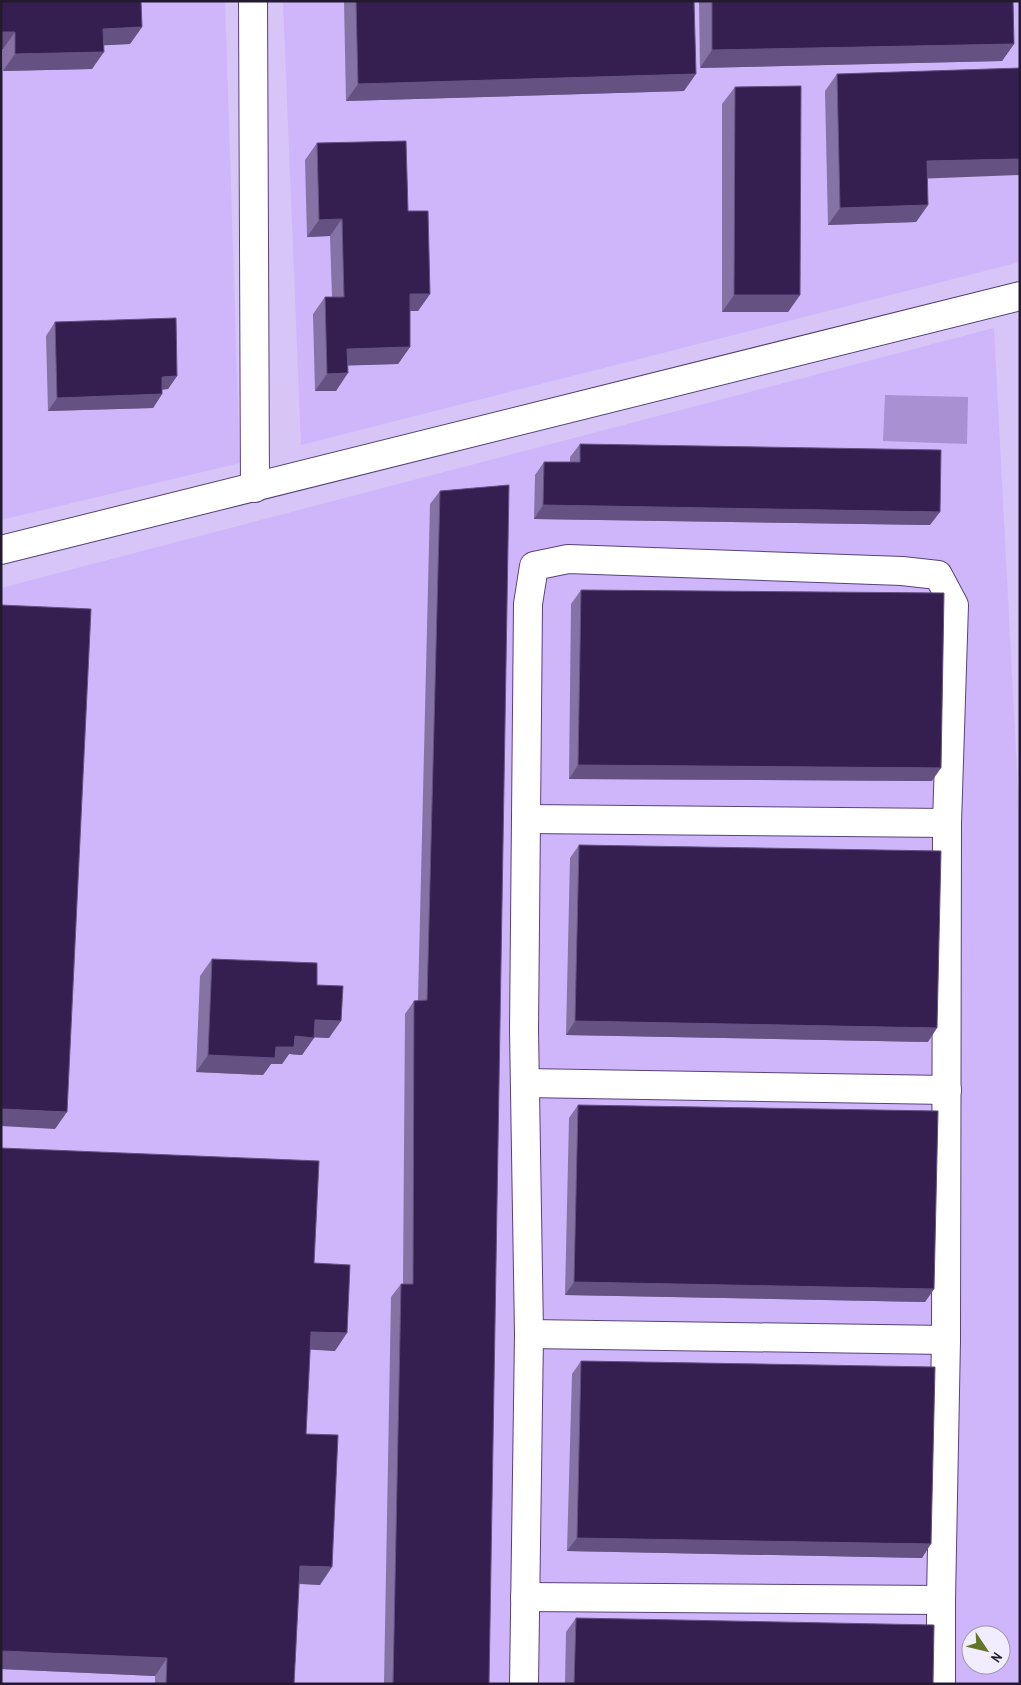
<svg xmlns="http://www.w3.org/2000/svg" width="1021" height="1685" viewBox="0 0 1021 1685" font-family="'Archivo Narrow',sans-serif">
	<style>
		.built { fill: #cfb6fa; fill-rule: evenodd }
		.green { fill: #a990d3 }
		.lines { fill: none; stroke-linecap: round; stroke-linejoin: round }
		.minor-casing { stroke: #574377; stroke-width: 30 }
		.minor { stroke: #fff; stroke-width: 28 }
		.wall { fill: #8672a4 }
		.shaded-wall { fill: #655182 }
		.building { fill: #351f51; stroke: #655182 }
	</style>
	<rect width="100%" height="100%" fill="#d6c5f6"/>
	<g class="built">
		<polygon points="1,1 225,1 240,463 1,520"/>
		<polygon points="283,1 1020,1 1020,262 301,445"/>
		<path d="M994,328l26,501v855h-1019v-1096zM971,1635h30v30h-30z"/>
	</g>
	<polygon class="green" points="885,395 968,397 967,444 883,441"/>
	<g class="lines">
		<g class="minor-casing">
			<g id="minor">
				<polyline points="253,1 255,488"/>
				<polyline points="1,550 1020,296"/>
				<polyline points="526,819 947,823"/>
				<polyline points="525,1083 947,1090"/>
				<polyline points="529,1334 946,1340"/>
				<polyline points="525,1597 941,1600"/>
				<polyline points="524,1684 529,1334 524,1030 528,604 534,566 568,559 902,571 938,575 954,605 947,823 946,1340 941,1600 941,1684"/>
			</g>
		</g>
		<use href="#minor" class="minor"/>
	</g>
	<g class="wall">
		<polygon points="1,1 142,27 130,44 103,45 92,69 3,71 3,49 1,49"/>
		<polygon points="344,1 694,1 684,91 346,101"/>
		<polygon points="699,1 1013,1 1014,44 1002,61 700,68"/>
		<polygon points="837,74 927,178 928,205 916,222 828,225 825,91"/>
		<polygon points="735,87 800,295 788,312 722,312 722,104"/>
		<polygon points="317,143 408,211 430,294 418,311 410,311 410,347 398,364 348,365 336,391 315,391 313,314 325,297 332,297 330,236 307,237 305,160"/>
		<polygon points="55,322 177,376 168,389 162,390 162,394 153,408 48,411 46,336"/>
		<polygon points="580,444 930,525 534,519 535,475 544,462 570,462 570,457"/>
		<polygon points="440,491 489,1684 384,1684 391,1297 401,1284 403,1284 405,1014 414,1001 418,1000 430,504"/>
		<polygon points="581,590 932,781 569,779 571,604"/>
		<polygon points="579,845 928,1042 566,1035 570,858"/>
		<polygon points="212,959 329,1038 314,1037 302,1055 289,1054 282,1064 271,1064 263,1075 196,1072 200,976"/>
		<polygon points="578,1105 934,1289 925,1302 565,1295 569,1118"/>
		<polygon points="1,1148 314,1263 335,1351 310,1349 306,1434 320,1585 299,1584 294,1684 155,1684 155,1676 1,1669"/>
		<polygon points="581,1361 922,1558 567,1551 572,1374"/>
		<polygon points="576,1618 933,1684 565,1684 566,1632"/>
	</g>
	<g class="shaded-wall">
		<polygon points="142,27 130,44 91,46 103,29"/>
		<polygon points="1,32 15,32 3,49 1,49"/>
		<polygon points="1014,44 1002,61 700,68 712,50"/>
		<polygon points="104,52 92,69 3,71 15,54"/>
		<polygon points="696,74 684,91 346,101 358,84"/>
		<polygon points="1020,159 1020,175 915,179 927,161"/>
		<polygon points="928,205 916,222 828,225 840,208"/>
		<polygon points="342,219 330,236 307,237 319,220"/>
		<polygon points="410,294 430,294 418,311 398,311"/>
		<polygon points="734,295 800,295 788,312 722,312"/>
		<polygon points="410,347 398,364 335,366 347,349"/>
		<polygon points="348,373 336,391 315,391 327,374"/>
		<polygon points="177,376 168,389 153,390 162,377"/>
		<polygon points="162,394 153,408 48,411 57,398"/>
		<polygon points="543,505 940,512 930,525 534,519"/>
		<polygon points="578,765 941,768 932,781 569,779"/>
		<polygon points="315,1020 341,1021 329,1038 305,1037 314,1038 302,1055 289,1054 282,1064 271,1064 263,1075 196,1072 208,1055 295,1036"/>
		<polygon points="575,1021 937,1028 928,1042 566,1035"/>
		<polygon points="1,1109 67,1112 55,1129 1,1126"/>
		<polygon points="574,1282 934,1289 925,1302 565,1295"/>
		<polygon points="311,1332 347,1333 335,1351 299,1349"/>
		<polygon points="577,1538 931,1544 922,1558 567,1551"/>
		<polygon points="300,1566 332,1567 320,1585 288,1583"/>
		<polygon points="1,1651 167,1658 155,1676 1,1669"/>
	</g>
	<g class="building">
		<polygon points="1,1 141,1 142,27 103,29 104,52 15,54 15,32 1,32"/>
		<polygon points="356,1 694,1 696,74 358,84"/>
		<polygon points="712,1 1013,1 1014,44 712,50"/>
		<polygon points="1020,68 1020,159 927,161 928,205 840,208 837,74"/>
		<polygon points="801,86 800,295 734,295 735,87"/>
		<polygon points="406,141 408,211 428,211 430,294 410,294 410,347 347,349 348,373 327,374 325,297 344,297 342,219 319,220 317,143"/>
		<polygon points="176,318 177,376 162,377 162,394 57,398 55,322"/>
		<polygon points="580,444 941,450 940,512 543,505 544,462 580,462"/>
		<polygon points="509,485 489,1684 393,1684 401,1284 413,1284 414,1001 427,1000 440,491"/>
		<polygon points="581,590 944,593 941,768 578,765"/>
		<polygon points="1,605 91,609 67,1112 1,1109"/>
		<polygon points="579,845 941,851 937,1028 575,1021"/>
		<polygon points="212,959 317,963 317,985 343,986 341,1021 315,1020 314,1038 295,1036 294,1047 276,1047 275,1058 208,1055"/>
		<polygon points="578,1105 938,1111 934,1289 574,1282"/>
		<polygon points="1,1148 319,1161 314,1263 350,1265 347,1333 311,1332 306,1434 338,1435 332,1567 300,1566 294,1684 166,1684 167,1658 1,1651"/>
		<polygon points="581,1361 935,1367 931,1544 577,1538"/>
		<polygon points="576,1618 934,1625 933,1684 574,1684"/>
	</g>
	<rect width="1021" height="1685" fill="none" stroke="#231a30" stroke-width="5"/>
	<g transform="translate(986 1650) rotate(125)"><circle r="24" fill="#f2ecff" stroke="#9f98ac"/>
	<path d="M0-4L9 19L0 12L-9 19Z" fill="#647625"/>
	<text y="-8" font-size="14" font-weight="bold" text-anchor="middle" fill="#231a30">N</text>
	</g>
</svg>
